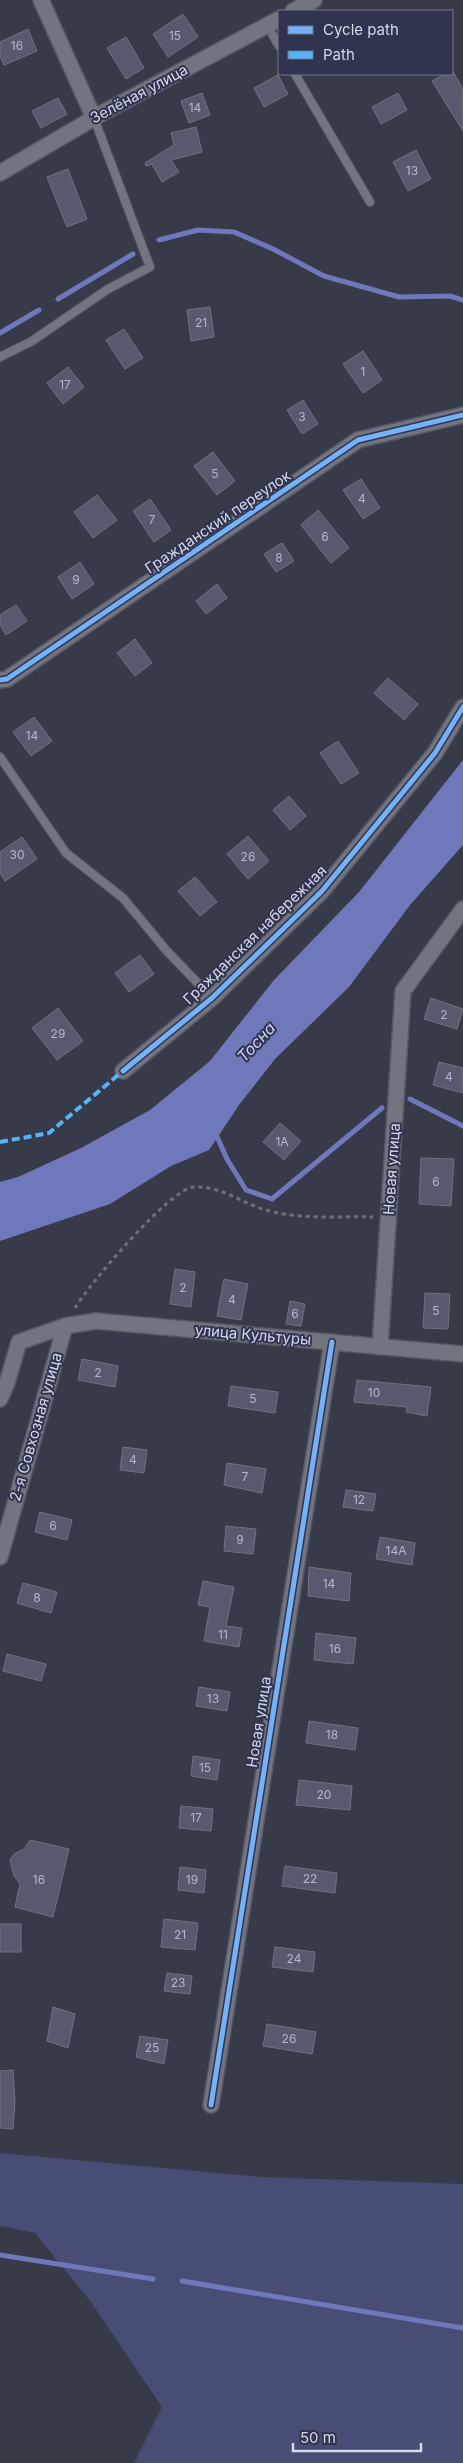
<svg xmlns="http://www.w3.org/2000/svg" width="463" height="2463" viewBox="0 0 463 2463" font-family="Inter,sans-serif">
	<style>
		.green { fill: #474d74 }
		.water { fill: #6f78ba }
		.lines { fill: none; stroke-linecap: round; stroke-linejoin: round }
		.stream { stroke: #6f78ba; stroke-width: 5 }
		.building { fill: #575a6e; stroke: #70727f }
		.lane-casing { stroke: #555764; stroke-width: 10 }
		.street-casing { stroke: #555764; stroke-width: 18 }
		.path { stroke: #6e717c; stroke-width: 3; stroke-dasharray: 4 4; stroke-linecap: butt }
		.lane { stroke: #727580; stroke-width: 8 }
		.street { stroke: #727580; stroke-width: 15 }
		.quiet { stroke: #56b5f8; stroke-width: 4; stroke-dasharray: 8 4; stroke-linecap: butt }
		.cycleway-casing { stroke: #303450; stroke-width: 8 }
		.cycleway { stroke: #73b2f8; stroke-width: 5 }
		.labels { text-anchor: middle; stroke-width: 4; stroke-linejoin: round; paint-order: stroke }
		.number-label { font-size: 12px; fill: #b5b8ca }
		.street-label { font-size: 15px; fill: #d4d8e9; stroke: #303450 }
		.water-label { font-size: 16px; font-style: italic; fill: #cad1f9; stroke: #303450 }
	</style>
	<rect width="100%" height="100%" fill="#373a49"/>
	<polygon class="green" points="0,2153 262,2177 463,2184 463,2463 134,2463 162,2407 91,2302 35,2233 0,2226"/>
	<polygon class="water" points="463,760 463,845 410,905 349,987 275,1059 239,1105 209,1150 171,1166 110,1204 0,1241 0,1182 18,1177 81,1148 150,1110 210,1061 274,980 359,892"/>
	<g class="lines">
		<g class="stream">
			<polyline points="159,240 198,230 234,232 273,249 324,276 399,297 450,296 463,300"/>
			<polyline points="58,299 133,254"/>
			<polyline points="0,333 39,310"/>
			<polyline points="410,1099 463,1126"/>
			<polyline points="215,1132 227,1159 246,1190 272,1199 382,1108"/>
			<polyline points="0,2255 153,2279"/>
			<polyline points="182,2281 463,2328"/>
		</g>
	</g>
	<g class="building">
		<polygon points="183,14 198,37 168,57 153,34"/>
		<polygon points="28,29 37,51 4,65 0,56 0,42"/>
		<polygon points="126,37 144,68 126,79 107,48"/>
		<polygon points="452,70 463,89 463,131 432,81 445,74 452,74"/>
		<polygon points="278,75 288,94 264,107 254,88"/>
		<polygon points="202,93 210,115 189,123 181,101"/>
		<polygon points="398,93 407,110 381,124 372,107"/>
		<polygon points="58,98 67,114 41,128 32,111"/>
		<polygon points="196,127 202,152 171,160 179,172 162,182 152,164 146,166 145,163 174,145 171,133"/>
		<polygon points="416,150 431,179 408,191 393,162"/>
		<polygon points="68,169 87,219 67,227 47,177"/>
		<polygon points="210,307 214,337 191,341 187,310"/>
		<polygon points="124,329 143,358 125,369 106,340"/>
		<polygon points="363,351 382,380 363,393 343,364"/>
		<polygon points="68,367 84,387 63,404 47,383"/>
		<polygon points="303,400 318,424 302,434 287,410"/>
		<polygon points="213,452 235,481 217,495 194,466"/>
		<polygon points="361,479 380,508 363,519 343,490"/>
		<polygon points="97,495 117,520 93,538 74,512"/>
		<polygon points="150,499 171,530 154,542 133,511"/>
		<polygon points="318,510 349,548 331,563 301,525"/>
		<polygon points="282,543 294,561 276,572 264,554"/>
		<polygon points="80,562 94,584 72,599 58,577"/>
		<polygon points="217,584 227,598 206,614 196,601"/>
		<polygon points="16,605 27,621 6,635 0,625 0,615"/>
		<polygon points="135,639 152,663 135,676 117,653"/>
		<polygon points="388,678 418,704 404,720 374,693"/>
		<polygon points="34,717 52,741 31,756 13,732"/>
		<polygon points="338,741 359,773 341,784 320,753"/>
		<polygon points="289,796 306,816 290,830 273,810"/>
		<polygon points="248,836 269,861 248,879 227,854"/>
		<polygon points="22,837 37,859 5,881 0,873 0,852"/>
		<polygon points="195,877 217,902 200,916 178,891"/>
		<polygon points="140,955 154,974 129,992 115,973"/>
		<polygon points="431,998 463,1009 457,1029 424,1019"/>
		<polygon points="58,1008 83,1041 57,1060 32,1028"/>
		<polygon points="439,1062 463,1068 463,1093 433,1085"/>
		<polygon points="280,1123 301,1141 284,1160 263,1142"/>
		<polygon points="421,1158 454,1159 451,1206 419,1204"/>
		<polygon points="175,1269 195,1272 191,1307 170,1304"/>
		<polygon points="224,1279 248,1284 241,1320 217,1316"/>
		<polygon points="425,1293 450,1294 448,1329 423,1328"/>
		<polygon points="290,1301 305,1304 301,1326 286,1324"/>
		<polygon points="82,1359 118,1366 115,1387 78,1380"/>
		<polygon points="357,1380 431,1387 427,1416 406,1412 407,1407 354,1402"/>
		<polygon points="231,1386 278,1392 275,1413 228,1406"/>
		<polygon points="123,1447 147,1450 144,1473 120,1470"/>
		<polygon points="227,1463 266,1469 262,1493 224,1485"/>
		<polygon points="346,1490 376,1494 373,1511 343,1507"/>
		<polygon points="40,1512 72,1520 67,1540 35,1532"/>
		<polygon points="226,1526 256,1529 253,1554 224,1551"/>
		<polygon points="380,1537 415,1543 412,1565 376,1559"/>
		<polygon points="309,1567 351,1573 349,1601 308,1596"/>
		<polygon points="203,1581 234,1587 226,1626 242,1628 239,1647 204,1641 210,1607 198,1605"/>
		<polygon points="23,1583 57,1592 51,1613 17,1603"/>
		<polygon points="316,1633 356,1638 353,1664 314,1660"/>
		<polygon points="7,1654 46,1664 41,1681 3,1671"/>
		<polygon points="199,1687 230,1692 227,1711 196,1706"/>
		<polygon points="309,1721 358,1728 355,1750 306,1743"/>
		<polygon points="193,1756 220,1760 217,1780 191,1776"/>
		<polygon points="299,1780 352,1786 350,1810 296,1805"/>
		<polygon points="181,1806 213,1809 211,1831 179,1828"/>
		<polygon points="30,1840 69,1849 53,1917 15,1907 20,1884 14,1876 10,1860 14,1854 24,1849"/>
		<polygon points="285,1866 337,1873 335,1893 282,1886"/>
		<polygon points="180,1867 206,1870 204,1893 178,1890"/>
		<polygon points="164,1919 198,1923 195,1950 161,1947"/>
		<rect x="0" y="1924" width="21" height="28"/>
		<polygon points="275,1947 315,1952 313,1972 272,1967"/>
		<polygon points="167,1973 192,1976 190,1994 164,1991"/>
		<polygon points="53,2007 75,2014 68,2048 47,2041"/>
		<polygon points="267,2024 316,2032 312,2054 263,2046"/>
		<polygon points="140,2036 168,2040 164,2064 136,2057"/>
		<polygon points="13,2070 15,2102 13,2129 0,2128 0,2071"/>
	</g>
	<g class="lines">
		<g class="lane-casing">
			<g id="lane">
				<polyline points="267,25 279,46"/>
				<polyline points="295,74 370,202"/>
				<polyline points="0,357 32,341 108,289 150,267 94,118"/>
				<polyline points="0,757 66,853 123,898 166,950 212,998"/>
			</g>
		</g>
		<g class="street-casing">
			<g id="street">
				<polyline points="41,0 94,118"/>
				<polyline points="293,11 314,0"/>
				<polyline points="0,173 106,111 279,19"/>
				<polyline points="0,680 7,679 358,440 463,415"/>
				<polyline points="123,1071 212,998 322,891 435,753 463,707"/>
				<polyline points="380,1347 403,991 463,909"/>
				<polyline points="0,1399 7,1383 19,1342 65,1326 96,1321 463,1354"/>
				<polyline points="0,1557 65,1326"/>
				<polyline points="211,2105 332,1342"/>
			</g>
		</g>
		<path class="path" d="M75,1308c13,-22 95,-120 119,-121 28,-1 47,16 72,23 34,10 72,6 107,7"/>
		<use href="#lane" class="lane"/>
		<use href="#street" class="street"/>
		<polyline class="quiet" points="0,1142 49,1133 123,1071"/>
		<g class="cycleway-casing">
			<g id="cycleway">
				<polyline points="0,680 7,679 358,440 463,415"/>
				<polyline points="123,1071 212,998 322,891 435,753 463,707"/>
				<polyline points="211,2105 332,1342"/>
			</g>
		</g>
		<use href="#cycleway" class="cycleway"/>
	</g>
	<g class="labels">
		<g class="number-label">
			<text x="175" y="40">15</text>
			<text x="17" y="50">16</text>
			<text x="195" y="112">14</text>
			<text x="412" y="175">13</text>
			<text x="201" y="327">21</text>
			<text x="363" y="376">1</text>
			<text x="65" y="389">17</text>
			<text x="302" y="421">3</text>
			<text x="215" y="478">5</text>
			<text x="362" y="503">4</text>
			<text x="152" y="524">7</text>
			<text x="325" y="541">6</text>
			<text x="279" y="562">8</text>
			<text x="76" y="584">9</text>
			<text x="32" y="740">14</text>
			<text x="17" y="859">30</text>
			<text x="248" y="861">26</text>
			<text x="444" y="1019">2</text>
			<text x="58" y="1038">29</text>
			<text x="449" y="1081">4</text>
			<text x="282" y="1146">1А</text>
			<text x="436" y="1186">6</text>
			<text x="183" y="1292">2</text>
			<text x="232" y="1304">4</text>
			<text x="436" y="1315">5</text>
			<text x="295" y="1318">6</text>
			<text x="98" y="1377">2</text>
			<text x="374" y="1397">10</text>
			<text x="253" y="1403">5</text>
			<text x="133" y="1464">4</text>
			<text x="245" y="1481">7</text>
			<text x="359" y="1504">12</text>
			<text x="53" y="1530">6</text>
			<text x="240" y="1544">9</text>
			<text x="396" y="1555">14А</text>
			<text x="329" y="1588">14</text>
			<text x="37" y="1602">8</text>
			<text x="223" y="1639">11</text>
			<text x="335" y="1653">16</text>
			<text x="213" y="1703">13</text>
			<text x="332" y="1739">18</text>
			<text x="205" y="1772">15</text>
			<text x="324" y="1799">20</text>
			<text x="196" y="1822">17</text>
			<text x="310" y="1883">22</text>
			<text x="39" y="1884">16</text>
			<text x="192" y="1884">19</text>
			<text x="180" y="1939">21</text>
			<text x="294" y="1963">24</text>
			<text x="178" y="1987">23</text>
			<text x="289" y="2043">26</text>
			<text x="152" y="2052">25</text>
		</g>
		<g class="street-label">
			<text transform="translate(139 94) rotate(-28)" y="5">Зелёная улица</text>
			<text transform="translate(218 522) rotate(-34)" y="5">Гражданский переулок</text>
			<text transform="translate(255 935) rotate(-44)" y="5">Гражданская набережная</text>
			<text transform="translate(392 1169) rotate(-86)" y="5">Новая улица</text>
			<text transform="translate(253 1335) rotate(5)" y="5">улица Культуры</text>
			<text transform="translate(36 1427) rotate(-74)" y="5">2-я Совхозная улица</text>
			<text transform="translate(259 1722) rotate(-81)" y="5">Новая улица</text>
		</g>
		<g class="water-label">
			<text transform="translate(256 1042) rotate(-47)" y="6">Тосна</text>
		</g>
	</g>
	<rect x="278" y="10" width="175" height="65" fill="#303450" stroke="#72768d"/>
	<rect x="288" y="26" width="25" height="8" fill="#73b2f8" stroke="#72768d"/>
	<text x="323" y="35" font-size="15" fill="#d4d8e9">Cycle path</text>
	<rect x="288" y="51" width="25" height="8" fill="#56b5f8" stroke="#72768d"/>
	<text x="323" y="60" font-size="15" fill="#d4d8e9">Path</text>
	<path d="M293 2443v8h128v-8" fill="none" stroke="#d4d8e9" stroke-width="2.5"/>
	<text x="300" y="2443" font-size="15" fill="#d4d8e9" stroke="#303450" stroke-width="4" paint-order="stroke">50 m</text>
</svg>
